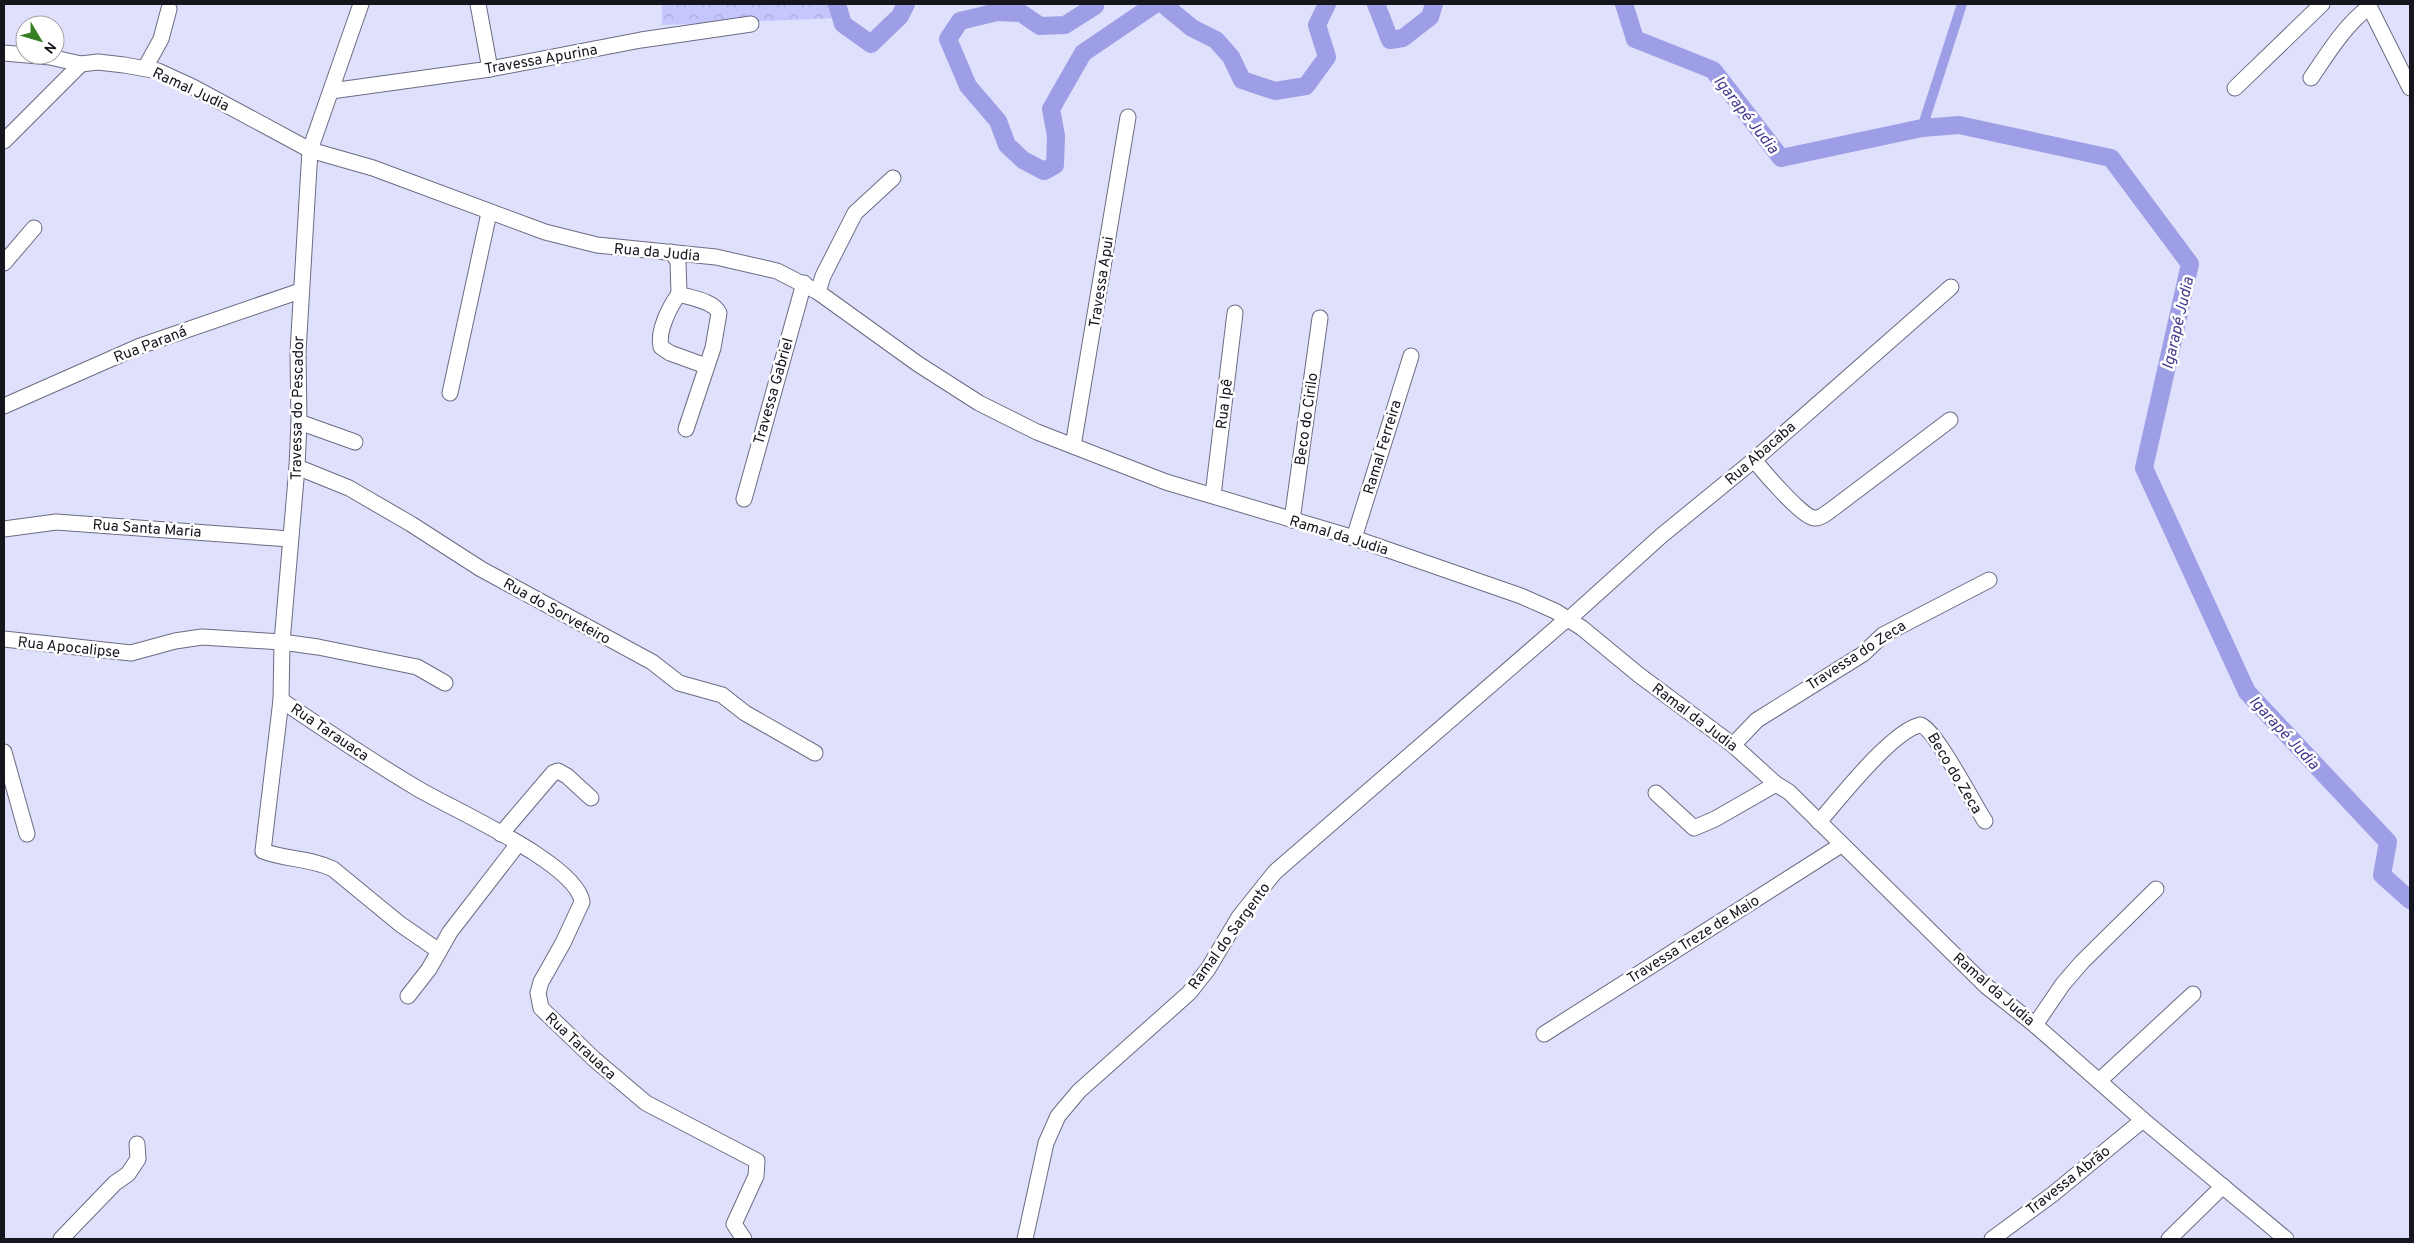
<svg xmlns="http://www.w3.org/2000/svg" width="2414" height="1243" viewBox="0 0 2414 1243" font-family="Overpass,sans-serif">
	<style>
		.park { fill: url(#park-crowns) }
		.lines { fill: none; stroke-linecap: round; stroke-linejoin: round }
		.canal { stroke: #9e9ee6; stroke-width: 10 }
		.river { stroke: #9e9ee6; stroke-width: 18 }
		.minor-casing { stroke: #6b6b83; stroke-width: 17 }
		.minor { stroke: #fff; stroke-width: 15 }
		.labels { text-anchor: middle; stroke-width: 5; stroke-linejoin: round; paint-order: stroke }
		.street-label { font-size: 15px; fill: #15151e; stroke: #fff }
		.water-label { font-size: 16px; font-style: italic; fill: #443b8e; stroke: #fff }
	</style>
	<defs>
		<pattern id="park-crowns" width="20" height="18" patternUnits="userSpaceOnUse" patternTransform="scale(1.25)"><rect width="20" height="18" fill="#c5c6fe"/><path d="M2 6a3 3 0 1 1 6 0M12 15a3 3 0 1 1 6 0" fill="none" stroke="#a8a9d9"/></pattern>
	</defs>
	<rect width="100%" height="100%" fill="#dfe0fb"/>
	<polygon class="park" points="662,4 843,4 840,18 662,25"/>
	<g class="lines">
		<polyline class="canal" points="1922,128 1962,4"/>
		<g class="river">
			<polyline points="837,4 843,24 871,44 900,16 906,4"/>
			<polyline points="1094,4 1095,6 1065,25 1040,26 1021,13 997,12 960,21 948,39 968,86 998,121 1007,145 1023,160 1044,171 1055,165 1056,136 1051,109 1083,53 1155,4"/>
			<polyline points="1163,4 1192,28 1216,40 1231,57 1242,80 1275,91 1306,86 1327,57 1317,25 1327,4"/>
			<polyline points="1376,4 1390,40 1403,38 1430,17 1434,4"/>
			<polyline points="1624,4 1635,39 1713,70 1781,158 1922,128 1959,125 2111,158 2190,264 2144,468 2247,692 2388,842 2382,875 2410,900"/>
		</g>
		<g class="minor-casing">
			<g id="minor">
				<path d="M361,4l-51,146 -12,202 1,70 -2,45 -15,175 -1,58 -18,151c23,9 48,7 70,18l67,55 39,27"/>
				<polyline points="478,4 490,69"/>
				<polyline points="2368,4 2410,88"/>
				<polyline points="4,53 50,57 81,64 98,62 124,65 158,71 193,87 310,150 373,168 545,232 597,245 716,257 777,271 818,292 918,364 979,403 1037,432 1166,482 1354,538 1521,596 1555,611 1582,628 1639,675 1733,745 1776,784 1789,792 1986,986 2035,1025 2143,1120 2286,1239"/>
				<polyline points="145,68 161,39 169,9"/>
				<path d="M2311,78c17,-25 34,-53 58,-71"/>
				<polyline points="2235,88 2322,4"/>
				<polyline points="331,91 490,69 641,40 751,24"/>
				<polyline points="4,141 81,64"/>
				<polyline points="671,252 678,261 679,294"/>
				<polyline points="4,263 34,228"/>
				<polyline points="818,292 823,276 855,213 893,178"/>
				<path d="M679,294c12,4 35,7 40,19l-6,35 -27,81"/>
				<path d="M679,294c-9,12 -22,37 -18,53l9,6 36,13"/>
				<polyline points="450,393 489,213"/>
				<polyline points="4,406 140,346 300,291"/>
				<polyline points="299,422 355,442"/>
				<polyline points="1073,446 1128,117"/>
				<path d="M1754,460c9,11 48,57 60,58 7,1 15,-7 21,-11l115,-87"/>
				<polyline points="297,467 349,488 411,524 481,569 652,662 679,683 722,695 745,713 815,753"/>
				<polyline points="1213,495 1235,313"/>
				<polyline points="744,499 804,283"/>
				<polyline points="1292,520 1320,318"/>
				<polyline points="4,529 56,522 290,539"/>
				<polyline points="1354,538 1411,356"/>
				<polyline points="4,639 131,653 175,641 202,637 282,642 318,647 417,667 445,683"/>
				<path d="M281,700c44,30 89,60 134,87 34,21 162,76 167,115l-19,41 -22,39 -3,11 3,15 53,51 52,44 111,58 -1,15 -22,48 10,15"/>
				<polyline points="1733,745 1757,720 1863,654 1883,635 1989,580"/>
				<polyline points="4,752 27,834"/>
				<polyline points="1656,793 1694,828 1715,819 1776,784"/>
				<path d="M1819,822c20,-23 73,-91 101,-97 14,2 55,81 65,96"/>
				<polyline points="501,834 553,773 558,771 567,776 591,798"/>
				<polyline points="408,996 429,969 450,932 518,844"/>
				<polyline points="2035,1025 2063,984 2082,962 2156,889"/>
				<polyline points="1544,1034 1841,845"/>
				<polyline points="2099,1081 2193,994"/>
				<polyline points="61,1239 115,1183 128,1174 138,1159 137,1144"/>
				<polyline points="1025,1239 1046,1143 1058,1116 1079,1091 1189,993 1208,969 1239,917 1275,872 1561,624 1569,619 1661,536 1754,460 1951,287"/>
				<polyline points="1992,1239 2053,1194 2143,1120"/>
				<polyline points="2169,1239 2223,1186"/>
			</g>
		</g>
		<use href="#minor" class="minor"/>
	</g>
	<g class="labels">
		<g class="street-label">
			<text transform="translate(541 59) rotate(-10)" y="5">Travessa Apurina</text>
			<text transform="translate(191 89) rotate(25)" y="5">Ramal Judia</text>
			<text transform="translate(657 252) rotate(5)" y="5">Rua da Judia</text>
			<text transform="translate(1101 282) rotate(-81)" y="5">Travessa Apui</text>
			<text transform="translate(150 344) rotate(-21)" y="5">Rua Paraná</text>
			<text transform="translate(773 391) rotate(-74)" y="5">Travessa Gabriel</text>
			<text transform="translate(1224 404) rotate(-83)" y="5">Rua Ipê</text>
			<text transform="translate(297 408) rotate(-89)" y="5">Travessa do Pescador</text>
			<text transform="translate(1306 419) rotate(-82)" y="5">Beco do Cirilo</text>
			<text transform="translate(1382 447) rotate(-73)" y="5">Ramal Ferreira</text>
			<text transform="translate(1760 453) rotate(-41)" y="5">Rua Abacaba</text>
			<text transform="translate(147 528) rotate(4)" y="5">Rua Santa Maria</text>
			<text transform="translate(1339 535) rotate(17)" y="5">Ramal da Judia</text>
			<text transform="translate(557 611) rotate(29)" y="5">Rua do Sorveteiro</text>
			<text transform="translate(69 647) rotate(6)" y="5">Rua Apocalipse</text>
			<text transform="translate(1856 655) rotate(-33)" y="5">Travessa do Zeca</text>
			<text transform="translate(1695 717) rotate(37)" y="5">Ramal da Judia</text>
			<text transform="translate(330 732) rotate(34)" y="5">Rua Tarauaca</text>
			<text transform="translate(1955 773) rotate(59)" y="5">Beco do Zeca</text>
			<text transform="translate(1229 936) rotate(-54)" y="5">Ramal do Sargento</text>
			<text transform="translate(1693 939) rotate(-32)" y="5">Travessa Treze de Maio</text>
			<text transform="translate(1994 989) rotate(41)" y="5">Ramal da Judia</text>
			<text transform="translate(581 1046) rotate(43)" y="5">Rua Tarauaca</text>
			<text transform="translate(2068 1180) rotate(-38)" y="5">Travessa Abrão</text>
		</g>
		<g class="water-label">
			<text transform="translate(1747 114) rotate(52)" y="6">Igarapé Judia</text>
			<text transform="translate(2177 323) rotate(-77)" y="6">Igarapé Judia</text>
			<text transform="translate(2285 732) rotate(47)" y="6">Igarapé Judia</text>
		</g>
	</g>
	<rect width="2414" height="1243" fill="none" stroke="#15151e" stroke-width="10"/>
	<g transform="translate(40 40) rotate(128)"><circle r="24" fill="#ffffff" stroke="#a1a1a5"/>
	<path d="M0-4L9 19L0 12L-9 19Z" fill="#397f23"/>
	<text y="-8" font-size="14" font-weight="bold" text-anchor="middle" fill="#15151e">N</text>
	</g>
</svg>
